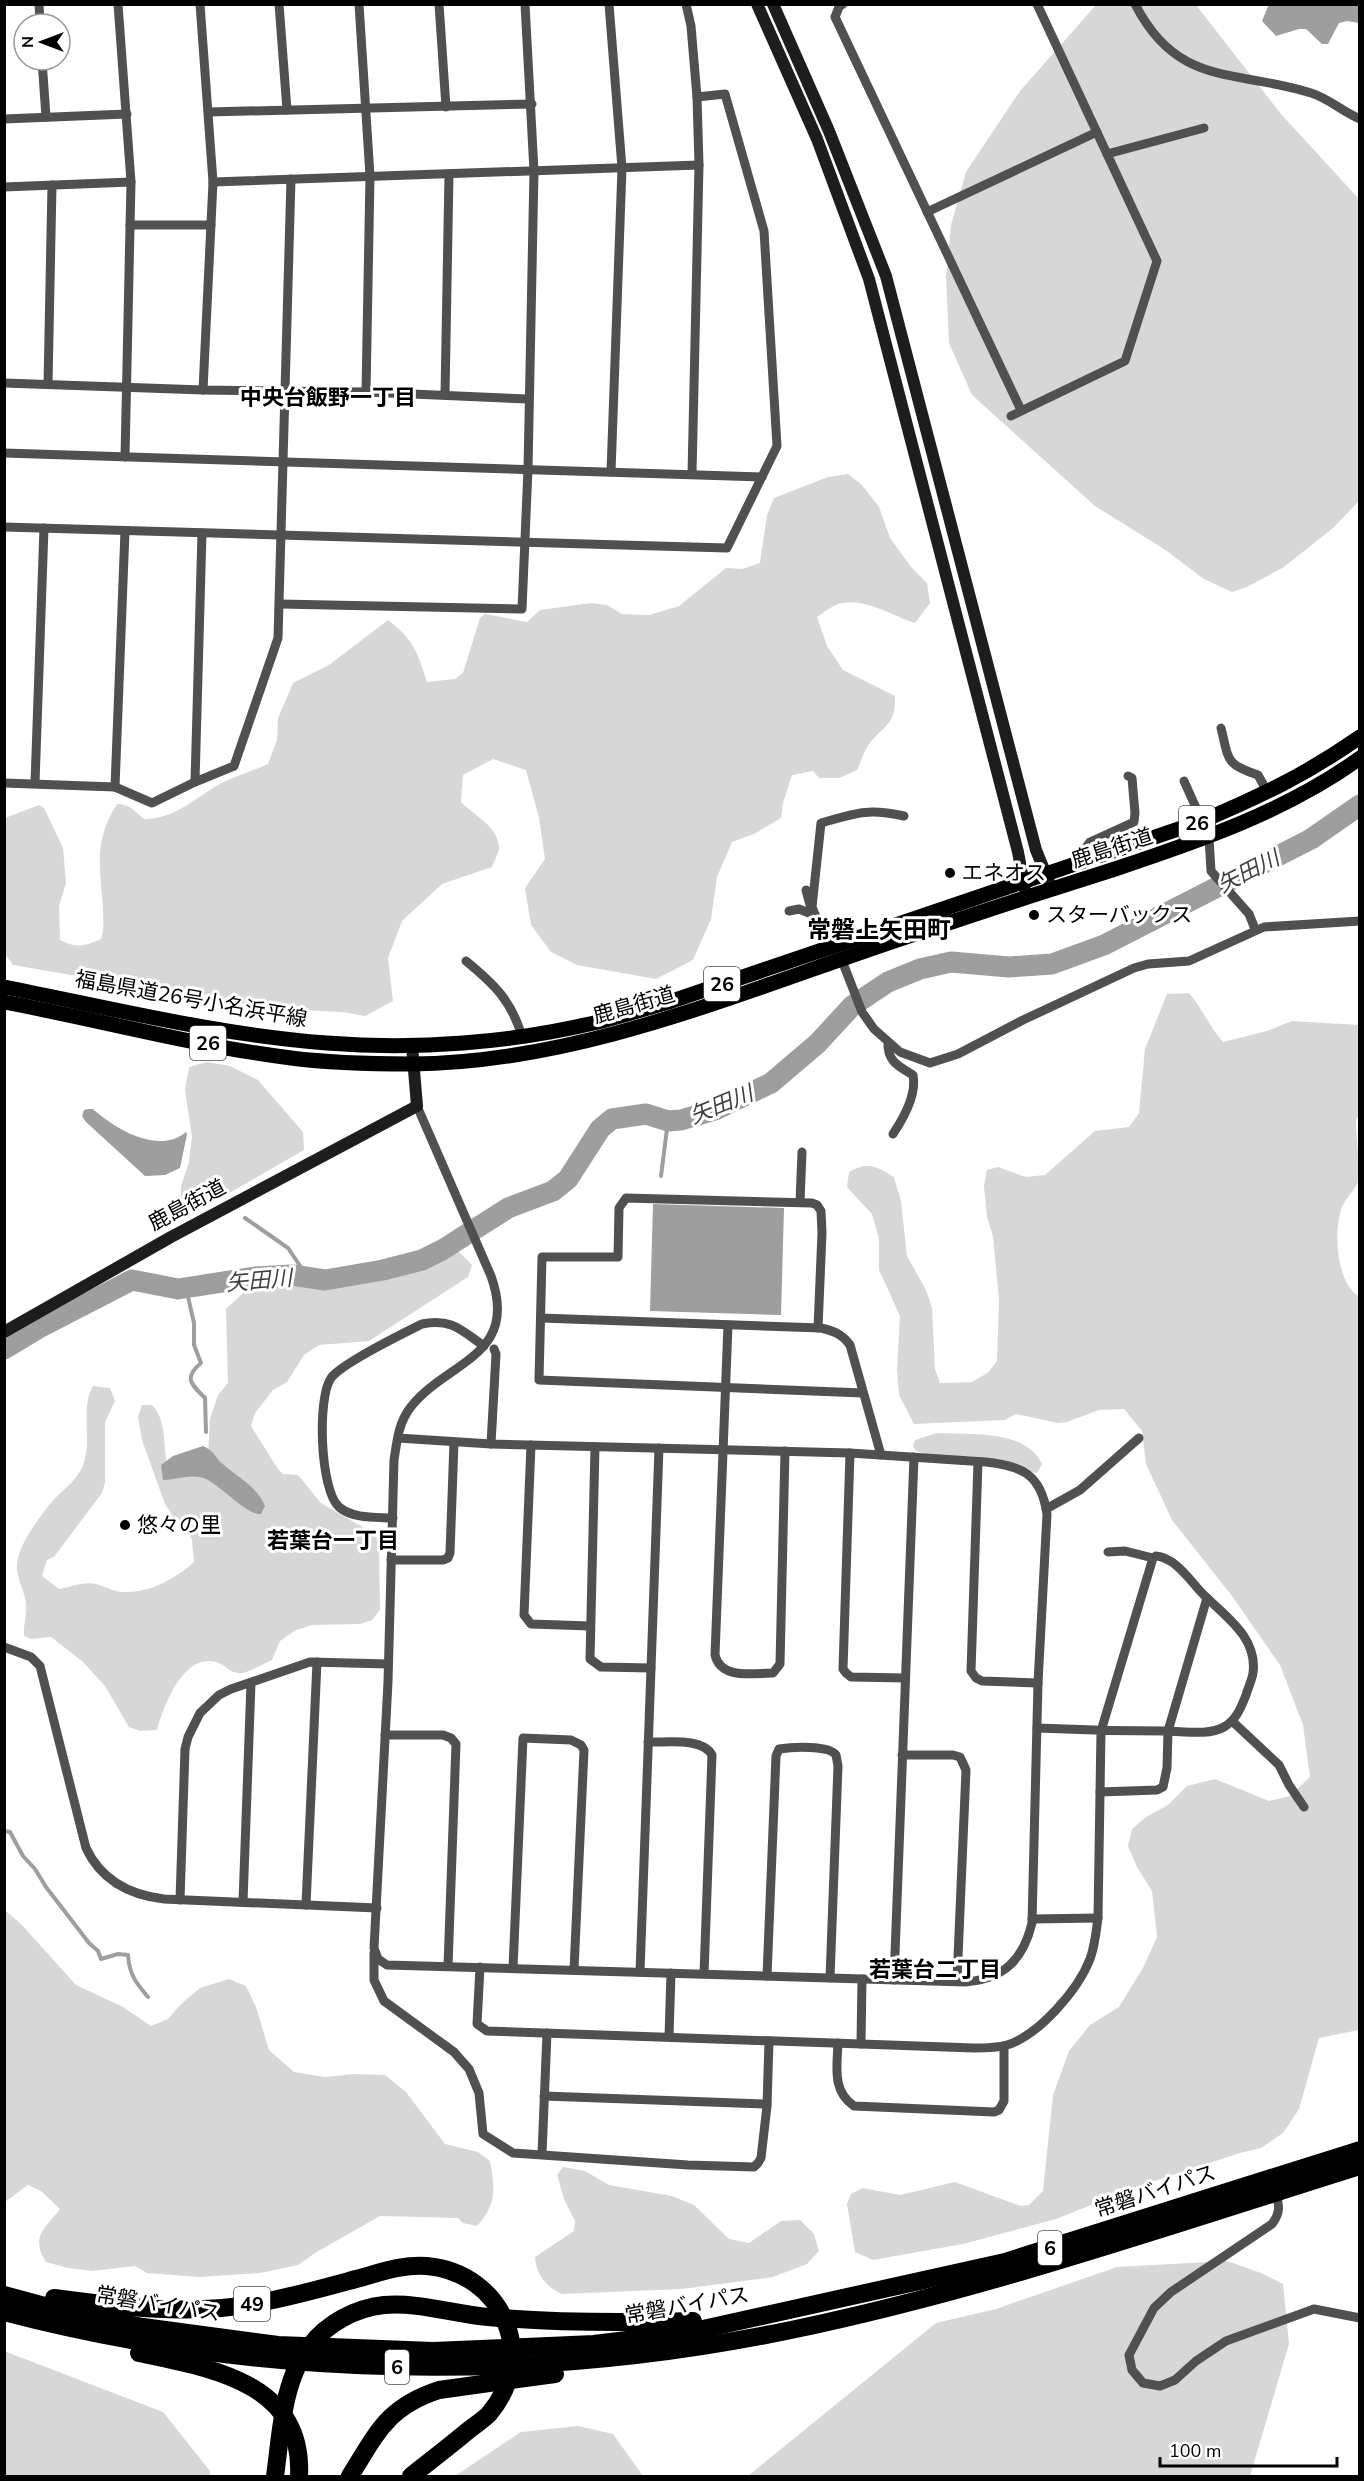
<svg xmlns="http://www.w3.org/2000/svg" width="1364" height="2481" viewBox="0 0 1364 2481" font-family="'Nunito Sans','Noto Sans JP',sans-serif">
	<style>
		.green { fill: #d7d7d7 }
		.water { fill: #9e9e9e }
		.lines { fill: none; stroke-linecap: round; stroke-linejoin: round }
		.stream { stroke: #9e9e9e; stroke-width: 4 }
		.river { stroke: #9e9e9e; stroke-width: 21 }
		.street { stroke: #505050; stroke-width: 9 }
		.secondary { stroke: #1d1d1d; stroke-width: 12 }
		.primary { stroke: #000; stroke-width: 15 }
		.highway { stroke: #000; stroke-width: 18 }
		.poi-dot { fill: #000; stroke: #fff; stroke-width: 2 }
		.labels { text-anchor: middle; stroke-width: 6; stroke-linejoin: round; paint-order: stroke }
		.shield { fill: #fff; stroke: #4c4c4c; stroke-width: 1.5 }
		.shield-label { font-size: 20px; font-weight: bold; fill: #000 }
		.street-label { font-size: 21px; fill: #000; stroke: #fff }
		.poi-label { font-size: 21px; fill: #000; stroke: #fff; text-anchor: start }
		.neighbourhood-label { font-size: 22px; font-weight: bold; fill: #000; stroke: #fff }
		.water-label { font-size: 22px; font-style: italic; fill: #3f3f3f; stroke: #fff }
		.quarter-label { font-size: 24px; font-weight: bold; fill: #000; stroke: #fff }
	</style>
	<rect width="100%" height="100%" fill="#fff"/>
	<g class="green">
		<polygon points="1096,5 1196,5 1281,114 1359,199 1359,501 1333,528 1284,567 1247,587 1232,592 1204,579 1164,549 1095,506 972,395 949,343 946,276 951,225 966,172 1020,91"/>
		<path d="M848,474l14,11 17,22 11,31 21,29 16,16 3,20 -15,20c-22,-7 -49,-25 -73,-20 -8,1 -19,10 -25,14l10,29 16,24 52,26c1,29 -10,28 -26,48 -5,7 -8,18 -12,26l-18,8h-20l-6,-7 -21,4 -9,28 -2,15 -27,16 -22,8 -15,35 -6,42 -18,41 -37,19 -79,-14 -26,-13 -20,-27 -6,-37 20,-29 -6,-41 -13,-48 -33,-11 -30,16 -2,27c13,14 38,24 38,47 -1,5 -5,13 -7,18l-50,17 -40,37 -14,37 5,43 -28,15 -22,-4 -86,-4 -59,-15 -63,-7 -122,-21 -8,-11v-136l34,-13 5,3 19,40 3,35 -7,23 1,34c16,8 24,7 41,-1l2,-7c3,-49 -16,-82 14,-128 11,-1 19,8 27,15 32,0 50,-21 76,-35 15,-8 32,-13 48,-20l9,-24 1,-22 15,-35 36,-18 59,-45c26,20 29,31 39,62l28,-3 8,-6 17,-55 5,-4 42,8 13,-12 51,-7 16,2 15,9 27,1 30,-9 47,-38 16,1 18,-6 7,-48 7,-17 54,-21z"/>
		<path d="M1189,993c13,15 20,33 34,49l44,-11 25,-10 67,4 1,87 -4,8c0,19 4,42 2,60 -1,9 -13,18 -16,27 -9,24 -6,77 18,90l-1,733 -40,8 -20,71 -16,24 -22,15 -21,5 -104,34 -80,32 -93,25 -90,16 -18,-8 -8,-48 4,-10 12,-6 37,7 55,-13 66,24 8,-1 14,-14 10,-96 16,-44 21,-26 29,-18 25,-41 13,-29 -5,-46 -15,-24 -9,-21 4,-17 14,-12 22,-12 19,-19 28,-7 54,22 21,-5 20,-19 -7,-52 -23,-60 -48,-69 -60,-76 -26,-56 -4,-33 -18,-22 -25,1 -32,12 -9,1 -42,-9 -11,6 -91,4 -15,-29 -2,-25 3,-54 -21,-46v-31l-7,-25 -25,-27 2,-15c19,-11 28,-5 45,5l7,24 6,55 19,34 6,18 3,61 5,14 32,-1 17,-10 8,-11 2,-60 -6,-65 -6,-19 -3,-31 3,-16 11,-3 28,10 19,-2 50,-44 34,-4 10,-14 6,-64 22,-55z"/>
		<polygon points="207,1062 230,1066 258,1080 303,1132 304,1150 207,1206 189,1205 181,1197 181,1186 189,1162 192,1137 185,1090 189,1067"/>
		<path d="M458,1251l14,14 -4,12 -99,64 -50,4 -15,10 -17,27 -14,8 -18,23 -4,13 27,43 5,5 15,1 23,28 50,29 8,9 1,69 -8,10 -12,4 -48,1 -16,5 -16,11 -8,19c-9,4 -20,11 -30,13 -11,2 -17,-9 -26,-11 -33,-9 -53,45 -59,68l-17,1 -11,-4 -24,-41 -22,-24 -32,-25 -20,2 -7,-3c-1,-10 3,-21 2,-32 -1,-12 -8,-23 -9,-35 -2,-20 21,-50 33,-65 12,-14 28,-23 34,-42 8,-25 -4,-53 9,-76l17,2 5,13 -10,21v61l-3,10 -48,64 -7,3 -5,16 17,13c11,-2 25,-8 37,-5 11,3 19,9 31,8 25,0 49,-14 67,-30l-2,-22 -6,-13 -12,-9 -9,-14 -23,-64 -4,-23 4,-12h10c17,18 9,43 17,65l39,-12 2,-39 8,-24 10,-12 -2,-74 34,-32 15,-7h93l47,-12z"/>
		<path d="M937,1433c32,2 89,-4 105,31l-5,9c-16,-2 -31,-13 -50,-15 -24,-4 -48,1 -71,-7l-3,-5 2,-6z"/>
		<path d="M7,1912l15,13 54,60 47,22 28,19 17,-7 13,-15 19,-16 29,-9 17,7 10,21 13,43 25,22 31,5 29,-3 31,1 21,17 39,52 33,8 12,9c5,28 7,43 -13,65l-14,-3 -5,-5 -78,-2 -65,37 -17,12 -38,8 -61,4 -52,-4 -12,-7 -42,5 -25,-3 -22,-6c-16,-26 -1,-33 14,-53l-19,-18 -13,-6 -23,17 -1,-289z"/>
		<path d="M563,2167l22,4 24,14 63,11 22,9 35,34 20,4 32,-22 19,-1 14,14 5,17 -12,13 -34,13 -91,12 -120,5c-16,-7 -26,-20 -27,-37l39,-26 1,-10 -11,-22 -7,-24z"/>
		<polygon points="1227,2261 1261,2273 1283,2284 1289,2344 1250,2476 748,2476 936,2323 996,2309 1117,2267"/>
		<polygon points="4,2351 163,2412 210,2471 210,2476 5,2476"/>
		<polygon points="578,2426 613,2434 643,2476 455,2476 521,2432"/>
	</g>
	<g class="water">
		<polygon points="1269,4 1359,5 1359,23 1347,21 1339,23 1328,44 1322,44 1306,29 1299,29 1276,36 1262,21"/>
		<path d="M88,1109h5c22,20 66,46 93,23l1,2 -7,34 -15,7 -20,1 -59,-54 -4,-6 2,-6z"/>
		<polygon points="653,1204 784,1208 781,1315 650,1311"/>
		<path d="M203,1446c13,6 11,11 21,19 15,13 33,22 41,41l-4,8c-13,2 -40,-28 -55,-35 -15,-6 -28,1 -43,1l-2,-15 12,-9z"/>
	</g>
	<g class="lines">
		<g class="stream">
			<polyline points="661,1176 668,1121"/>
			<polyline points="245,1218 288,1248 307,1276"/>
			<path d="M186,1288l8,35v22l7,18c-18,15 -10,21 4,35l1,34"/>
			<path d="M4,1831l6,1 13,24 12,13 11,18 43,56 9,8 3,8 17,-5 10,1c1,19 8,28 20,42"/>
		</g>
		<polyline class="river" points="4,1349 39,1328 132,1280 178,1289 255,1277 292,1275 325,1280 383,1270 422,1260 442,1250 508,1208 553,1191 568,1179 600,1129 612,1119 646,1114 668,1121 681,1120 715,1110 771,1083 818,1043 852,1006 888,982 920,969 951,962 1009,967 1052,964 1104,945 1311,839 1360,805"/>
		<g class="street">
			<polyline points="39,4 40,24"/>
			<polyline points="118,4 131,182 125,457"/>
			<polyline points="200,4 213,182 203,390"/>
			<polyline points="279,4 287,110"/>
			<polyline points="359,4 370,176 366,392"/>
			<polyline points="439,4 446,107"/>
			<polyline points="609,4 622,168 611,472"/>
			<polyline points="843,4 839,7 835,17 1021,410"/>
			<path d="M1135,4c43,84 100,65 176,89 17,5 32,19 49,26"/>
			<polyline points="42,60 46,117"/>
			<polyline points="209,112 532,104"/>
			<polyline points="4,119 127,114"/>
			<polyline points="1107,154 1204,128"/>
			<polyline points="213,182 699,165"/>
			<polyline points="4,187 131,182"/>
			<polyline points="927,212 1097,132"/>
			<polyline points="130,225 211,225"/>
			<polyline points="4,383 203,390 366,392 528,399"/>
			<polyline points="48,384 52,185"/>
			<polyline points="445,395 449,174"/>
			<polyline points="1011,416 1125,361 1157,261 1037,4"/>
			<polyline points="4,453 762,477"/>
			<polyline points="692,474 699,165 697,97"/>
			<polyline points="4,527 727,548 777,446 764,231 725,94 697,97 691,26 686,4"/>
			<polyline points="280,604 522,609 528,469 534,171 525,4"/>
			<path d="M1221,728c8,32 4,36 37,47l10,18"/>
			<polyline points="1184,781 1202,821"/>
			<polyline points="195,782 202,533"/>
			<polyline points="4,783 115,787 152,803 195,782 234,766 278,638 291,179"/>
			<polyline points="35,783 44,528"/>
			<polyline points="115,787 125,531"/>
			<polyline points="1209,838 1211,871 1249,914 1255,929"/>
			<polyline points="1090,860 1087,846 1090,842 1134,822 1135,813 1132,778 1128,776"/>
			<polyline points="806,890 810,905"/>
			<polyline points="789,911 799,909 814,915"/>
			<path d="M825,939l-13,-32 9,-84c35,-10 46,-15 83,-7"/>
			<polyline points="841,958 862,1012 874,1029 900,1052 930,1063 958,1054 1023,1020 1134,968 1148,964 1189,961 1264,927 1360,921"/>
			<path d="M466,961c28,23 46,40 56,76"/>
			<path d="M888,1042c-1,19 10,24 25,33 4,19 -10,44 -20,59"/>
			<polyline points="800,1202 802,1152"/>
			<path d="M541,1318l280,10c13,3 21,6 29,17l31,110"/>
			<path d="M728,1325l-13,330c6,25 38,18 58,18l7,-9 5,-213"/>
			<polyline points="818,1328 822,1233 821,1211 817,1205 812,1203 626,1198 619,1208 618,1257 542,1257 539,1380 863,1393"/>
			<path d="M398,1438l93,6 359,9 136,9c36,4 55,12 61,52l-9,169 -6,240c-9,37 -28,56 -67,59l-578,-17 -9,-6 -4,-11 14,-266 6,-222c3,-18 4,-36 16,-52 36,-47 110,-51 81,-132l-74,-170"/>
			<polyline points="491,1444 496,1354 494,1349"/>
			<polyline points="531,1445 524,1615 531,1624 590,1626"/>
			<polyline points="595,1447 590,1659 601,1667 651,1668"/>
			<polyline points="850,1453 843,1669 846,1673 851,1677 905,1678"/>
			<polyline points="978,1462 971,1671 976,1678 982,1681 1038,1683"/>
			<polyline points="1046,1509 1080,1490 1139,1438"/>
			<path d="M393,1518c-17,-1 -40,1 -54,-11 -19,-17 -22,-109 -8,-129 11,-15 71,-44 91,-54 29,-6 39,6 62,22"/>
			<polyline points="1108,1552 1125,1551 1153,1558"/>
			<polyline points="391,1560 443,1560 448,1558 450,1553 454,1442"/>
			<path d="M4,1647l27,10 9,9 46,182c15,32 44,47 78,51l213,9"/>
			<polyline points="1233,1722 1279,1765 1289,1785 1304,1807"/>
			<polyline points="385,1735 443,1735 451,1738 456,1744 448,1966"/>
			<path d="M648,1742c18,1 54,-5 64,13l-8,219"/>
			<polyline points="902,1755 953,1755 960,1757 966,1770 957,1981"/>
			<polyline points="1100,1792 1157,1790 1163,1787 1167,1768 1168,1731 1207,1598"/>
			<polyline points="180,1900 185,1749 188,1737 200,1713 219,1695 231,1689 310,1662 388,1664"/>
			<polyline points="243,1902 251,1683"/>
			<polyline points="306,1905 317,1662"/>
			<polyline points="1032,1919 1098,1918"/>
			<polyline points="374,1953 374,1980 384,2001 454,2052 469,2069 479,2093 483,2134 513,2153 688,2165 754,2167 758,2163 761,2158 767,2106 769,2041"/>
			<path d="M480,1967l-3,57 10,7 487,17c11,0 23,0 33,-3 32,-10 71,-55 83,-86 5,-13 6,-27 8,-41l3,-187 52,-173 3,-2c18,1 33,23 45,36 22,23 57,44 52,81 -1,7 -5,15 -7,22 -5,13 -10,25 -22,32 -16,9 -41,4 -59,4 -43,0 -85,-1 -128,-3"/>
			<polyline points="513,1968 523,1738 571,1740 581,1745 584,1750 574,1970"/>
			<polyline points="640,1972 659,1448"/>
			<path d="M767,1976l9,-220 3,-7c13,-2 50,-4 57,6l2,11 -8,212"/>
			<polyline points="894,1980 914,1457"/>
			<polyline points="669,2037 671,1973"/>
			<path d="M838,2043c-1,24 -6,48 16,63l140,6 5,-2 5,-9v-55"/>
			<polyline points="861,2044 862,1979"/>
			<polyline points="544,2096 767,2104"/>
			<polyline points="542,2154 547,2033"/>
			<path d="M1276,2192c3,14 5,20 -4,32l-101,68 -17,16 -25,47 3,15 11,13 17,3 15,-6 21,-19 30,-20 88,-32 46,9"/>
		</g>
		<g class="secondary">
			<polyline points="757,4 817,139 869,279 1018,852 1025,890"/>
			<polyline points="773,4 829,131 886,276 1036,850 1052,889"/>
			<polyline points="4,1332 171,1237 417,1106 412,1046"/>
		</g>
		<g class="primary">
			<path d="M4,987c107,21 214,48 323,56 89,7 184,0 271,-21 25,-6 49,-14 74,-21l530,-180c59,-25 105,-47 158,-84"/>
			<path d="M4,1002c96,18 191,44 287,56 39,5 81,6 120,6 174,-1 344,-78 507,-131 66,-22 131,-43 197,-64 84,-28 172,-58 245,-111"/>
		</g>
		<g class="highway">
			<polyline points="4,2295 63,2311 143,2327 278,2345 433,2351 594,2344 685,2333 1005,2262 1360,2150"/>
			<path d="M54,2298c68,9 137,18 204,5 33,-6 65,-15 98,-24 23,-6 46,-15 71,-13 75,7 112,89 62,148 -7,7 -17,13 -25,20 -17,14 -35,28 -53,42"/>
			<path d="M4,2312c257,67 527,72 787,18 193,-40 380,-105 569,-164"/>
			<path d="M139,2353c71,15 165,29 160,123"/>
			<path d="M275,2476c6,-41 7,-96 35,-130 17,-23 46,-38 74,-41 34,-3 70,9 104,12 68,6 137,6 205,4"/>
			<path d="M350,2476c27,-43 37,-69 89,-86l116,-16"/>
		</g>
	</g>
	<g class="poi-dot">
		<circle cx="950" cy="873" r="6"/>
		<circle cx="1034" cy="915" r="6"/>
		<circle cx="125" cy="1525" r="6"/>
	</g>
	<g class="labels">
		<g class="shield">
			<rect x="1179" y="806" width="36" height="34" rx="4.5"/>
			<rect x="704" y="967" width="36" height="34" rx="4.5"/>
			<rect x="190" y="1026" width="36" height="34" rx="4.5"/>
			<rect x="1038" y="2231" width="24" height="34" rx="4.5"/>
			<rect x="234" y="2287" width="36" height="34" rx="4.5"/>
			<rect x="385" y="2350" width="24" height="34" rx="4.5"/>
		</g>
		<g class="shield-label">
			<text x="1197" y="830">26</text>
			<text x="722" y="991">26</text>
			<text x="208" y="1050">26</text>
			<text x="1050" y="2255">6</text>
			<text x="252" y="2311">49</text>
			<text x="397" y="2374">6</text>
		</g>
		<g class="street-label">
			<text transform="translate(1112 848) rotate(-18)" y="7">鹿島街道</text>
			<text transform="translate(191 999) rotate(10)" y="7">福島県道26号小名浜平線</text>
			<text transform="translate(634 1005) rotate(-16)" y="7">鹿島街道</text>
			<text transform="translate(187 1205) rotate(-28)" y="7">鹿島街道</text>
			<text transform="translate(1155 2191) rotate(-18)" y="7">常磐バイパス</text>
			<text transform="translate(158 2304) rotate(9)" y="7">常磐バイパス</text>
			<text transform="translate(687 2305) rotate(-10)" y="7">常磐バイパス</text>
		</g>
		<g class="poi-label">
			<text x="962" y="880">エネオス</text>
			<text x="1046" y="922">スターバックス</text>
			<text x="137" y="1532">悠々の里</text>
		</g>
		<g class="neighbourhood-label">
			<text x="328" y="405">中央台飯野一丁目</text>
			<text x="333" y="1548">若葉台一丁目</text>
			<text x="935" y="1977">若葉台二丁目</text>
		</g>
		<g class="water-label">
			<text transform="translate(1248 871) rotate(-27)" y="8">矢田川</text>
			<text transform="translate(721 1104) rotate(-22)" y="8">矢田川</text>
			<text transform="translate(259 1280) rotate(-5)" y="8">矢田川</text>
		</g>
		<g class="quarter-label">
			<text x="879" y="938">常磐上矢田町</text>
		</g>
	</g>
	<rect width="1364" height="2481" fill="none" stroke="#000000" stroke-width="12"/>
	<g transform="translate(42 42) rotate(270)"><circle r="28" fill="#ffffff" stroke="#999999" stroke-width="1.5"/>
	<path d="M0-4.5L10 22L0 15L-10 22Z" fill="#000000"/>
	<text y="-9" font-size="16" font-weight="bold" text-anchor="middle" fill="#000000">N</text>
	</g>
	<path d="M1160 2457v9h177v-9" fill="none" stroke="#000000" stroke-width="3"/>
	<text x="1169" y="2457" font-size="18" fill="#000000" stroke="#ffffff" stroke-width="4.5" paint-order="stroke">100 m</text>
</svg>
